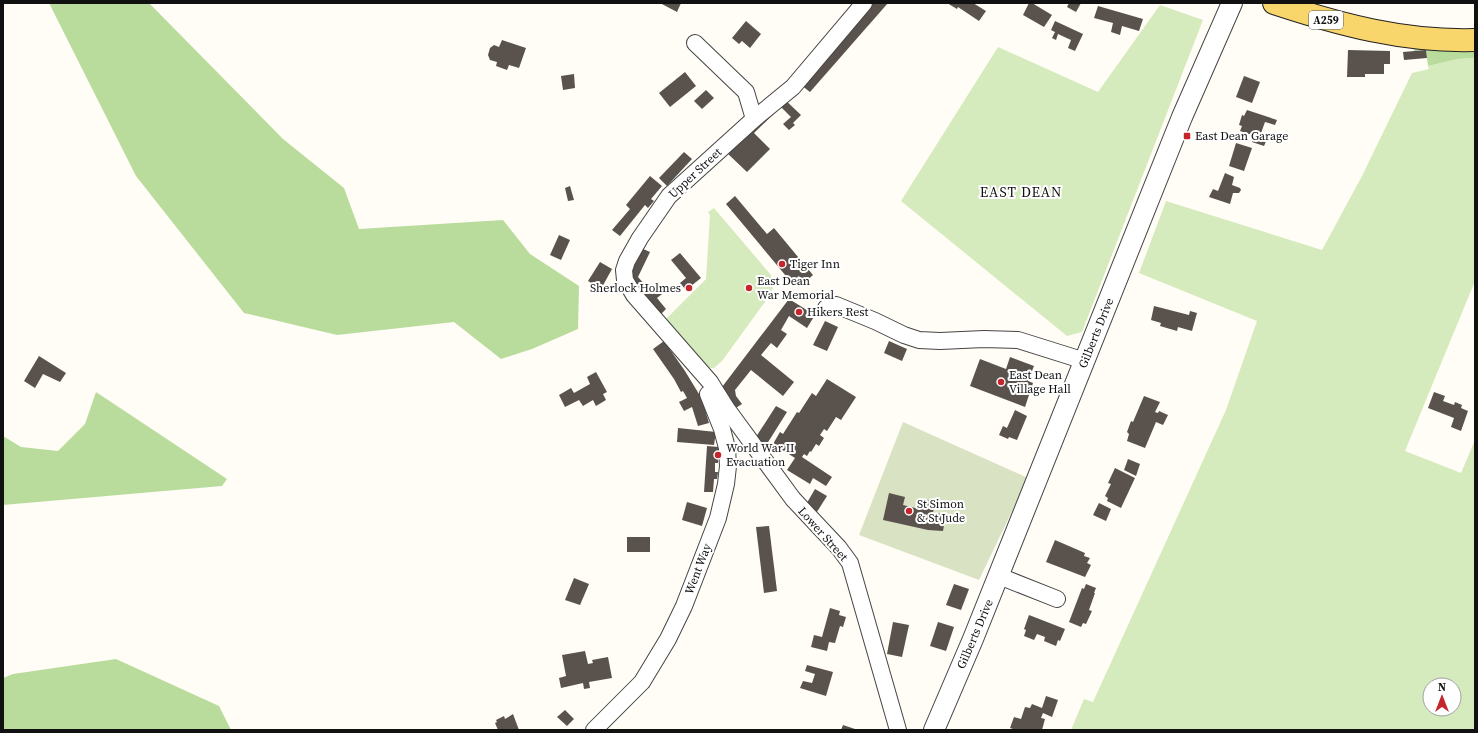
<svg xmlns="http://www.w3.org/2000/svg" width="1478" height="733" viewBox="0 0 1478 733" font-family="'Source Serif 4',serif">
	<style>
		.green { fill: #d5ebbd; fill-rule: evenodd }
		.forest { fill: #b9dc9c }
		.cemetery { fill: #d9e3c4 }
		.building { fill: #5a524d }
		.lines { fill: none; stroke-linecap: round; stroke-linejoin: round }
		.minor-casing { stroke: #444; stroke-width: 18 }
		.tertiary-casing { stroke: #444; stroke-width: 22 }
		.primary-casing { stroke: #222; stroke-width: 24 }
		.minor { stroke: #fff; stroke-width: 16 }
		.tertiary { stroke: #fff; stroke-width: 20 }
		.primary { stroke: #f9d66b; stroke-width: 22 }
		.poi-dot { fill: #c4262e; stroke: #fff; stroke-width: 1.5 }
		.labels { text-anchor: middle; stroke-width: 4; stroke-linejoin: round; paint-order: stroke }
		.shield { fill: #fff; stroke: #585858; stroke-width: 1 }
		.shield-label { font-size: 11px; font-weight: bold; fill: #111 }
		.poi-label { font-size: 12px; fill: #111; stroke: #fff; text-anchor: start }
		.street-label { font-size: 12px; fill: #111; stroke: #fff }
		.quarter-label { font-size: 14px; letter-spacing: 1px; fill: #111; stroke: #fff }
	</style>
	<rect width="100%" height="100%" fill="#fffdf5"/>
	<g class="green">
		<polygon points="1160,5 1203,20 1082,332 1067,336 901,201 998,47 1098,92"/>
		<path d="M1475,58v223l-70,170 56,22 14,-33v290h-404l13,-31 9,3 133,-292 31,-89 -118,-48 27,-72 156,49 40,-74 50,-103 17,-4 -1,-3 30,-7zM1430,685h24v24h-24z"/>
		<polygon points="714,208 771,275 773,288 770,295 722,361 714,368 706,368 664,321 706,279 710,215 708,212"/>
	</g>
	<g class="forest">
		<polygon points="49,3 149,3 283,139 344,188 359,229 503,220 530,254 579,286 578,329 532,349 501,359 454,322 337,335 244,313 136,176"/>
		<polygon points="1475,44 1475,58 1458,59 1428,66 1426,50 1414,51 1413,47"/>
		<polygon points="96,392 227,479 222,486 3,505 3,436 21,447 58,451 85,424"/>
		<polygon points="116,659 219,706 231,730 3,730 3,678 13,674"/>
	</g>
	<polygon class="cemetery" points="903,422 1028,478 979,580 859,535"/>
	<g class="building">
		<polygon points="660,3 681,3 677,12"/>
		<polygon points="872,3 888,3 810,92 801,85"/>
		<polygon points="947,3 973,3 986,11 979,21 958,7 957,9"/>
		<polygon points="1029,3 1032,3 1052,15 1044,27 1023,15"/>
		<polygon points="1069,3 1081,3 1076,12 1067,7"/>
		<polygon points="1098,6 1143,19 1139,31 1122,26 1120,35 1111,32 1113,23 1094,18"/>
		<polygon points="746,21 761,34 750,48 742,41 739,44 732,38"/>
		<polygon points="1055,21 1083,34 1075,51 1068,48 1071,40 1058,34 1056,40 1052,38 1055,32 1051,30"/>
		<polygon points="502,40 526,48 519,68 509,65 507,70 496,66 497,62 490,60 488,55 490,48 494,45 499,47"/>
		<polygon points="1348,50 1390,51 1390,64 1384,64 1384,74 1365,74 1365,77 1347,77"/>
		<polygon points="1426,50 1427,58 1404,60 1403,52"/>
		<polygon points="685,72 696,86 670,107 659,93"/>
		<polygon points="574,74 575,88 563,90 561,76"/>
		<polygon points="1244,76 1260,82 1252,103 1236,97"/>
		<polygon points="706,90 714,98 702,109 694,101"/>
		<polygon points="782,97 801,115 793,123 795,125 789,130 783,124 791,117 781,107 754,133 770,149 747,172 726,152"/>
		<polygon points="1247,110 1277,120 1275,125 1265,122 1260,136 1267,139 1264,146 1252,142 1255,136 1240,131 1242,126 1239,125 1242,115 1244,116"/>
		<polygon points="1236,143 1252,148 1244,171 1229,166"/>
		<polygon points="684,152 692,159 667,186 659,178"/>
		<polygon points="1225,173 1234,177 1232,185 1240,188 1241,190 1239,193 1233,193 1230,204 1209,197 1213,189 1218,191"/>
		<polygon points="650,176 662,186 651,199 654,201 648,208 645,205 620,236 612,230 630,209 626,205"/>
		<polygon points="570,186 574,200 568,201 565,188"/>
		<polygon points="735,196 767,234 774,228 813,275 804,283 799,276 791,282 726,204"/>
		<polygon points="559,235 570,240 561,260 550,255"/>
		<polygon points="641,248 650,252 638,277 652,293 662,287 666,291 657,298 666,309 657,318 628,278"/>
		<polygon points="680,253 701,278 686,290 680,283 686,278 671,260"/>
		<polygon points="600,262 612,269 601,289 588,281"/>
		<polygon points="789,299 815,315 807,328 789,316 781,330 787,334 777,348 771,343 761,355 794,382 783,396 751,370 735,390 736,396 742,404 731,411 719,391"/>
		<polygon points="1154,306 1189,315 1190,311 1197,313 1192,331 1178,327 1177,331 1160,326 1161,323 1151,320"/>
		<polygon points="825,321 838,327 827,351 813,345"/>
		<polygon points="664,341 685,371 702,399 709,423 698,426 692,407 684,411 679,402 687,398 683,391 681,392 674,379 653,349"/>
		<polygon points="889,341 907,349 902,361 884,353"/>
		<polygon points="39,356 66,373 60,382 43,374 35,388 24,381"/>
		<polygon points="1010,357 1034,366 1028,381 1033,383 1025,407 970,386 980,359 1006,369"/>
		<polygon points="596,372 607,392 603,394 606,400 596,406 593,400 583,406 579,400 565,407 559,395 571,388 574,393 590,384 587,377"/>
		<polygon points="827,379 856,397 841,420 836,417 827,431 824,429 820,435 824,438 819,446 816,444 811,452 810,451 807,456 804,454 802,457 832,477 826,486 813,478 810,484 787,470 795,458 773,444 780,432 783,434 797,412 799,413 812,393 816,396"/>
		<polygon points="1434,392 1445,396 1443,401 1454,405 1455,402 1462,405 1461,408 1468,411 1461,431 1451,427 1454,418 1428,408"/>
		<polygon points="1144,396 1160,402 1155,412 1158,413 1159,411 1168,415 1163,425 1156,422 1145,448 1127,441 1129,434 1127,432 1131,421 1133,422"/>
		<polygon points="776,406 787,412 765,447 754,440"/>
		<polygon points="1015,410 1027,416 1017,440 1009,437 1008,439 999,435 1003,426 1007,428"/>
		<polygon points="678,428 716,432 714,445 677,442"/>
		<polygon points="707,446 719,447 718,463 715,463 715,472 718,472 717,479 714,479 713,492 704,492"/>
		<polygon points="1128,459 1140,464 1136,476 1124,470"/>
		<polygon points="1115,468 1135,478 1121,508 1107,501 1108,498 1105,496 1111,484 1108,483"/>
		<polygon points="815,489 827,496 815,515 804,508"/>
		<polygon points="889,493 905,497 903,505 919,509 922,499 935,501 933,513 946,514 943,531 928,530 883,520"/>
		<polygon points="687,502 707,508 702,526 682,520"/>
		<polygon points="1099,503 1111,509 1106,521 1093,515"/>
		<polygon points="769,526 777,591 764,593 756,527"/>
		<rect x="627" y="537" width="23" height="15"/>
		<polygon points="1055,540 1085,553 1084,556 1090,558 1087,563 1091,565 1085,577 1046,562"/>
		<polygon points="574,578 589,584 580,605 565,600"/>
		<polygon points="954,584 969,589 961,610 946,605"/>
		<polygon points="1086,584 1096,588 1094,593 1095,593 1089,610 1092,611 1086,624 1083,623 1081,627 1069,622 1082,588 1084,589"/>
		<polygon points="830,608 840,611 839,615 846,617 843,627 840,626 835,643 829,642 827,651 811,647 814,635 822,637"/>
		<polygon points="1029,615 1065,629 1060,641 1058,640 1056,646 1044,641 1045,637 1037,634 1034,640 1024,636 1026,630 1024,629"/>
		<polygon points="893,622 909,625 902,657 887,654"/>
		<polygon points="938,622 954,627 946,651 930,646"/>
		<polygon points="585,651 588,664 593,663 592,660 608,657 612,678 589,682 590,688 584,689 583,683 561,688 559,678 566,676 562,655"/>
		<polygon points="807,665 833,672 826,696 800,688 803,681 812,683 815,674 805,671"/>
		<polygon points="1046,696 1058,700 1052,717 1043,713 1041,718 1045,719 1042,730 1016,730 1010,728 1014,717 1021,719 1025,707 1030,708 1032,704 1042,708"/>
		<polygon points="565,710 574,719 567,726 557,717"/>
		<polygon points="513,714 519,730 498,730 495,723 497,722 496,720 504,716 505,719"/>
		<polygon points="843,725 858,730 841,730"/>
	</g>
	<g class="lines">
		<g class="minor-casing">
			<g id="minor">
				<polyline points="864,3 793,87 754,119 669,196 640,238 627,261 624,270 625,280 634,295 710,382 727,409 793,499 839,548 850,563 898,730"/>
				<polyline points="695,43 746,92 754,119"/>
				<polyline points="826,308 836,305 875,321 904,335 919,340 940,341 984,339 1018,340 1085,361"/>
				<polyline points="999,576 1057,599"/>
				<polyline points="594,730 642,682 668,639 684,606 718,518 726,484 728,466 727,448 722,429 708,394"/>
			</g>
		</g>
		<g class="tertiary-casing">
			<polyline id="tertiary" points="934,730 973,639 1182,117 1232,3"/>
		</g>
		<g class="primary-casing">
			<path id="primary" d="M1274,3c67,22 130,39 201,37"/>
		</g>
		<use href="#minor" class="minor"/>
		<use href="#tertiary" class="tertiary"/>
		<use href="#primary" class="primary"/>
	</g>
	<g class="poi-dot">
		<rect x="1183" y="132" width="8" height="8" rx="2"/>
		<circle cx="782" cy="264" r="4"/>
		<circle cx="689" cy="288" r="4"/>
		<circle cx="749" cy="288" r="4"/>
		<circle cx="799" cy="312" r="4"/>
		<circle cx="1001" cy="382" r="4"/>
		<circle cx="718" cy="455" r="4"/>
		<circle cx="909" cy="511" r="4"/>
	</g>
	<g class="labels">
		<rect class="shield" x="1309" y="11" width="34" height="18" rx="3"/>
		<g class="shield-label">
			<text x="1326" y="24">A259</text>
		</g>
		<g class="poi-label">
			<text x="1195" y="140">East Dean Garage</text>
			<text x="790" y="268">Tiger Inn</text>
			<text x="757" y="285">East Dean<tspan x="757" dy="14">War Memorial</tspan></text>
			<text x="681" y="292" text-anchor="end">Sherlock Holmes</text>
			<text x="807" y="316">Hikers Rest</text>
			<text x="1009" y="379">East Dean<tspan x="1009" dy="14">Village Hall</tspan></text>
			<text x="726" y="452">World War II<tspan x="726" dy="14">Evacuation</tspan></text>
			<text x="917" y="508">St Simon<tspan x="917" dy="14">&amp; St Jude</tspan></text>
		</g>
		<g class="street-label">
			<text transform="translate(695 173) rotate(-43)" y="4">Upper Street</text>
			<text transform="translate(1096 333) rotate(-68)" y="4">Gilberts Drive</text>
			<text transform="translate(823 534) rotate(48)" y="4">Lower Street</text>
			<text transform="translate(698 569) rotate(-69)" y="4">Went Way</text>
			<text transform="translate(975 634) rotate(-67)" y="4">Gilberts Drive</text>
		</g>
		<g class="quarter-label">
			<text x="1021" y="197">EAST DEAN</text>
		</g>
	</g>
	<rect width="1478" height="733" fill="none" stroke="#111111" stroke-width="8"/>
	<g transform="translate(1442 697)"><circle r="19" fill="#ffffff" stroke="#a0a0a0"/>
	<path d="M0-3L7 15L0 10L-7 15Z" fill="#c4262e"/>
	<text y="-6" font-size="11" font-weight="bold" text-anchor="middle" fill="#111111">N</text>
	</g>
</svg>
